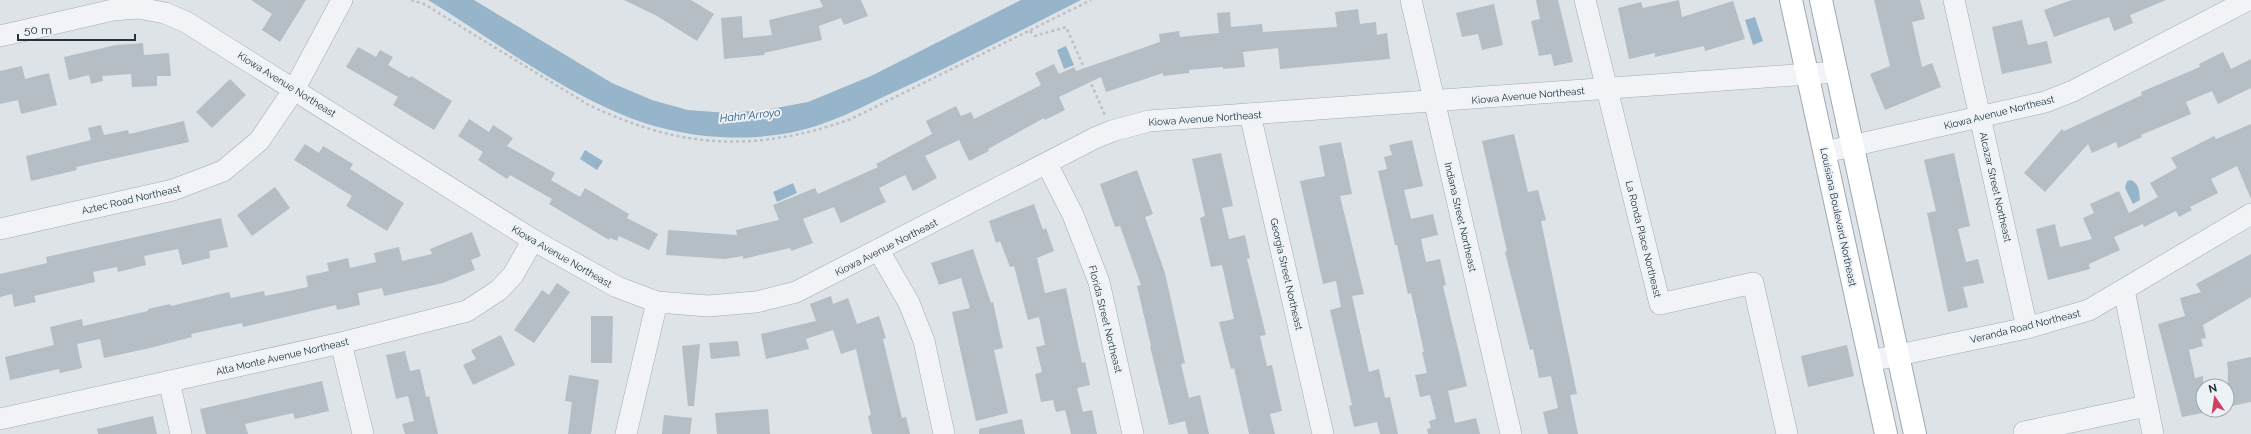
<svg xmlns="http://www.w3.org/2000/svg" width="2251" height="434" viewBox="0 0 2251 434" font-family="Raleway,sans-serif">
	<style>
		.water { fill: #97b5ca }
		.building { fill: #b5bdc5 }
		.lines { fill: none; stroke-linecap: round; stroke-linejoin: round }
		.minor-casing { stroke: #a3aab2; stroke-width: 22 }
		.major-casing { stroke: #9da9b4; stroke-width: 24 }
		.path { stroke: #bcc1c6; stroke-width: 2.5; stroke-dasharray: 3 3; stroke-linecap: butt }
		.minor { stroke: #f1f3f6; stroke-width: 21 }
		.major { stroke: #fff; stroke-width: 22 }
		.labels { text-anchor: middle; stroke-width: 4; stroke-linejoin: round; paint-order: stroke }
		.street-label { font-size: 10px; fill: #26323f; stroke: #edf2f6 }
		.water-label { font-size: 11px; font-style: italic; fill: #2f5675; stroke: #edf2f6 }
	</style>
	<rect width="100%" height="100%" fill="#dee3e8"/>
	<g class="water">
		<path d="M428,0h46l138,83 40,17 36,10 40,3 37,-3 43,-8 63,-26 150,-76h60c-61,31 -122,62 -185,91 -34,16 -69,35 -107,42 -61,11 -126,2 -182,-25 -63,-29 -120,-72 -179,-108z"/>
		<polygon points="1755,17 1763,41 1753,45 1745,20"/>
		<polygon points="1066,46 1074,65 1064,69 1057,50"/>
		<polygon points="585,150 603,161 597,170 580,159"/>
		<path d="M2131,180c9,4 8,12 9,20l-7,4 -8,-16 2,-7z"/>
		<polygon points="793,183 797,193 777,202 773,192"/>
	</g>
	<g class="building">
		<polygon points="251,0 306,0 280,42 262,30 272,14"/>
		<polygon points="624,0 691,0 714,14 697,41 657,16"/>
		<polygon points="820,0 861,0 868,16 844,25 841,18 819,26 822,40 764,53 765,55 724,59 721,18 742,16 743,38 772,35 769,20 823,7"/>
		<polygon points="1536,0 1558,0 1573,62 1554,66 1551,54 1539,56 1531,21 1540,19"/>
		<polygon points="1679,0 1682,17 1733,1 1745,39 1705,51 1704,46 1655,57 1655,53 1629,59 1618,8 1641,2 1643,8"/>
		<polygon points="1874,0 1920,0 1925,19 1912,22 1922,67 1932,63 1941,87 1885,110 1870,74 1890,66"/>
		<polygon points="2072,0 2166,0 2130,15 2133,23 2114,31 2109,17 2054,37 2044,10"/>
		<polygon points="1494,4 1503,45 1482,50 1478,34 1462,37 1456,13"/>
		<polygon points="1358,9 1360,24 1376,22 1377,35 1387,33 1390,59 1280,69 1278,48 1243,52 1245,67 1223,69 1223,67 1189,70 1189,73 1163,76 1163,73 1106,92 1101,77 1059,97 1065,110 1045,120 1044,118 988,149 989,151 969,161 959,140 925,156 937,178 913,191 905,175 879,188 886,202 841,223 834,207 803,219 813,243 791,251 790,248 743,259 743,256 725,259 666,255 668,230 737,235 736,230 779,220 773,205 815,188 818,194 878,167 876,164 932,134 926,121 956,106 961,116 971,112 974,119 1041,85 1035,73 1054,64 1059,74 1074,67 1076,71 1160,42 1159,34 1179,31 1180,37 1219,33 1217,13 1230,12 1231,27 1262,24 1263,32 1337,27 1335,12"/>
		<polygon points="2022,20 2028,45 2047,41 2052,63 2002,74 1992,27"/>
		<polygon points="143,43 144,55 169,53 171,76 157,76 157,86 132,87 131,74 102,76 103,81 91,84 89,75 69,80 64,57 116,45"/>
		<polygon points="358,47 376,57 380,50 393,57 388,65 410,78 411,76 452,101 434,130 393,105 398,97 346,67"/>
		<polygon points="2223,52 2231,69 2251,59 2251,88 2218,104 2212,91 2186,102 2191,114 2141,135 2142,137 2118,148 2116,142 2092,153 2088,144 2045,192 2024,173 2062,129 2064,131 2142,95 2141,92 2200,67 2199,64"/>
		<polygon points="22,66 25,79 49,73 57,105 21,114 18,100 0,104 0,71"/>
		<polygon points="230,79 246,95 212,128 196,112"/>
		<polygon points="469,119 489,132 493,125 513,138 507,146 555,173 551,180 580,197 585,188 629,214 627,218 658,234 649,250 619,236 617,241 610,238 609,240 549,204 552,199 510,175 507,179 478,160 483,152 458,136"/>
		<polygon points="184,121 189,142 76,167 77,170 31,181 26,156 91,140 88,128 101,125 104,135 128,130 129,134"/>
		<polygon points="2251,124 2251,199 2237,166 2211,179 2218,193 2190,207 2192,210 2179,217 2176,211 2144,227 2143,224 2114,237 2120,250 2089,264 2090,269 2048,280 2036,229 2055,224 2060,247 2092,239 2083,218 2094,213 2090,204 2119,191 2129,213 2158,197 2150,183 2177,168 2171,158 2214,136 2216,139"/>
		<polygon points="1514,134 1528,192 1538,190 1546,220 1541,221 1577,394 1570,395 1578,434 1548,434 1543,412 1558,408 1551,376 1539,378 1533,349 1530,350 1505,252 1507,251 1482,141"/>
		<polygon points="1412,140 1423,186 1404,190 1411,219 1433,214 1438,235 1421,239 1426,262 1440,259 1446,285 1443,286 1467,386 1448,391 1455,423 1476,418 1480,434 1428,434 1427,429 1431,428 1429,421 1436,419 1430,395 1420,397 1415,375 1427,373 1422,352 1424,352 1411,293 1408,294 1397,245 1395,245 1378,171 1387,169 1384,157 1392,155 1389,145"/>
		<polygon points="1341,142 1352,194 1340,196 1364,294 1352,296 1369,372 1379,369 1385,398 1390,397 1398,434 1380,434 1377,422 1354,427 1349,406 1352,405 1330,310 1341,307 1336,281 1323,284 1300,181 1325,176 1319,146"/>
		<polygon points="305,144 319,153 323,146 353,164 350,169 404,203 387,231 346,206 352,196 294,160"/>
		<polygon points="1221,153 1233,206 1222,208 1229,239 1245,235 1250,258 1247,259 1266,335 1260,336 1267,366 1272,365 1282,411 1270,414 1275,434 1249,434 1234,368 1231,369 1219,322 1234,319 1222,265 1211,267 1200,218 1205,216 1192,159"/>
		<polygon points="1954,153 1970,226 1958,229 1966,262 1978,259 1984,283 1963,287 1968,307 1948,312 1927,213 1936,211 1924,160"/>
		<polygon points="1137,170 1153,214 1145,217 1165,273 1185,363 1181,364 1189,398 1200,395 1209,434 1188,434 1185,421 1169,425 1150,346 1151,346 1137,286 1141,285 1120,226 1115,227 1100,184"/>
		<polygon points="275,187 290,208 252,236 237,215"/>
		<polygon points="1034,204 1043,230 1046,228 1054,251 1037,258 1045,293 1066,288 1082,363 1085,362 1090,385 1077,388 1083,412 1092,410 1097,434 1071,434 1065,410 1056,412 1053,400 1041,402 1035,374 1042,372 1036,347 1045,345 1039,317 1028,320 1014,266 1010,267 1000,241 996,243 989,221"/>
		<polygon points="221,218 228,247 209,251 210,258 182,265 178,249 144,256 146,265 118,272 117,267 93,272 95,282 34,296 36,302 14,307 12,294 0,297 0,274 47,263 46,257"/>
		<polygon points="472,232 481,256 471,260 475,270 443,283 384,296 382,288 358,293 360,305 337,310 336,305 243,327 242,323 191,334 192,337 150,348 104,358 100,339 77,344 82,368 60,373 59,369 10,380 5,357 54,345 50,327 82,319 83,326 148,311 148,309 170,304 171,306 229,292 231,298 264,291 265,296 308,287 306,276 329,271 327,263 348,258 350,268 376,262 374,253 399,247 402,261 432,254 430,249"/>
		<polygon points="973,249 991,303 993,302 1003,348 994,350 1008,413 976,421 952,312 970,308 961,278 939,285 931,263"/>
		<polygon points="2251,254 2251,297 2203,325 2206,338 2201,339 2203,346 2189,350 2195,378 2203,376 2203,413 2182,417 2158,324 2185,316 2180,298 2201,292 2196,284"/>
		<polygon points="557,283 570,292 534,343 514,330 542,290 549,295"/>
		<polygon points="831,296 833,304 848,298 857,324 879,316 886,338 883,339 902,418 906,417 910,434 872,434 868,416 871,415 856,349 841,354 833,330 806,339 809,349 766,359 761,334 816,321 810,304"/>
		<polygon points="591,316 613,316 612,363 591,363"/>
		<polygon points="501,335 515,365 473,385 463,365 476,359 471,350"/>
		<polygon points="738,341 740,356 711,359 709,343"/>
		<polygon points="700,344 694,406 688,406 682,346"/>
		<polygon points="1847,345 1854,376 1808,387 1801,356"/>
		<polygon points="405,351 410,371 420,369 426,397 429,396 438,434 405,434 402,424 414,421 408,396 396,399 386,355"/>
		<polygon points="2251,357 2251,402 2227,407 2228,370 2227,362"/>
		<polygon points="569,375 599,380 591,434 568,434 572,402 565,401"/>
		<polygon points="322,381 329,411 295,419 293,413 245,424 248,434 206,434 200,409"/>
		<polygon points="768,409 770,434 717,434 715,413"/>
		<polygon points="664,415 692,418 690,434 662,434"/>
		<polygon points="153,416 157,434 98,434 97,429"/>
		<polygon points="1022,419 1025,434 979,434 979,429"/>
	</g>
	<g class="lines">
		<g class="minor-casing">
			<g id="minor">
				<polyline points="1411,0 1511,434"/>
				<polyline points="1585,0 1660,304 1753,283 1787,434"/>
				<polyline points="1954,0 2027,328"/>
				<polyline points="0,36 113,10 138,8 165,13 186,22 533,240 617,287 657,302 708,306 756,302 796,292 1095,138 1112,131 1149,121 1837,72"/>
				<polyline points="1250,114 1323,434"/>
				<polyline points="1825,152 2045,102 2073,91 2248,0"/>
				<polyline points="1047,164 1073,215 1099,282 1133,434"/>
				<polyline points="0,229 173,190 223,171 259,141 295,88 342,0"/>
				<polyline points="879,251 909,303 924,341 944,434"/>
				<polyline points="2124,290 2153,434"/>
				<polyline points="341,343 363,434"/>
				<polyline points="1870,361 2027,328 2089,310 2251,214"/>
				<polyline points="169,381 181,434"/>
				<polyline points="0,419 341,343 467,311 499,290 513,275 533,240"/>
				<polyline points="626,434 657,302"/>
				<polyline points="2025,434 2024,432 2146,406"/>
			</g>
		</g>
		<g class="major-casing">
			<g id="major">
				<polyline points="1791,0 1886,434"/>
				<polyline points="1821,0 1915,434"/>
			</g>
		</g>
		<g class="path">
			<path d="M411,0l13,4 163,100c92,45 168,49 264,15l240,-119"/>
			<polyline points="1030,31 1035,36 1066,27 1105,115"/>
		</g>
		<use href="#minor" class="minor"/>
		<use href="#major" class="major"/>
	</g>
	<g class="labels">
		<g class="street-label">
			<text transform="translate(287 84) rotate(32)" y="4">Kiowa Avenue Northeast</text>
			<text transform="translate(1528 95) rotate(-5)" y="4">Kiowa Avenue Northeast</text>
			<text transform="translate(1999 112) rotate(-14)" y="4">Kiowa Avenue Northeast</text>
			<text transform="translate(1205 118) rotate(-4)" y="4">Kiowa Avenue Northeast</text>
			<text transform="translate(1996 187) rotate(77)" y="4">Alcazar Street Northeast</text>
			<text transform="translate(131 199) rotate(-13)" y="4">Aztec Road Northeast</text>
			<text transform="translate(1461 217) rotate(77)" y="4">Indiana Street Northeast</text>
			<text transform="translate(1839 217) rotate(78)" y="4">Louisiana Boulevard Northeast</text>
			<text transform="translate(1644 239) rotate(76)" y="4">La Ronda Place Northeast</text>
			<text transform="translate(886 247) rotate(-27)" y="4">Kiowa Avenue Northeast</text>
			<text transform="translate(562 256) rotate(30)" y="4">Kiowa Avenue Northeast</text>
			<text transform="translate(1287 274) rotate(77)" y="4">Georgia Street Northeast</text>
			<text transform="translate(1106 319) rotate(76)" y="4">Florida Street Northeast</text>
			<text transform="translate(2025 326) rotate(-14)" y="4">Veranda Road Northeast</text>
			<text transform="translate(282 356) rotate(-13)" y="4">Alta Monte Avenue Northeast</text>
		</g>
		<g class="water-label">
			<text transform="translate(750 115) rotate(-6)" y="4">Hahn Arroyo</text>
		</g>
	</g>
	<g transform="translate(2215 398) rotate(347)"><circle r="19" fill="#edf2f6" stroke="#9da5ad"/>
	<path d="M0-3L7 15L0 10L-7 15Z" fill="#d33d64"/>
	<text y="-6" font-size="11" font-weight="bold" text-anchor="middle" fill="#26323f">N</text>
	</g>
	<path d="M18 34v6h117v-6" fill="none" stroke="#26323f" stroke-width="2"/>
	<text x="24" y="34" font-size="12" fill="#26323f" stroke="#edf2f6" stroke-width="3" paint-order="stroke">50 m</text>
</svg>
